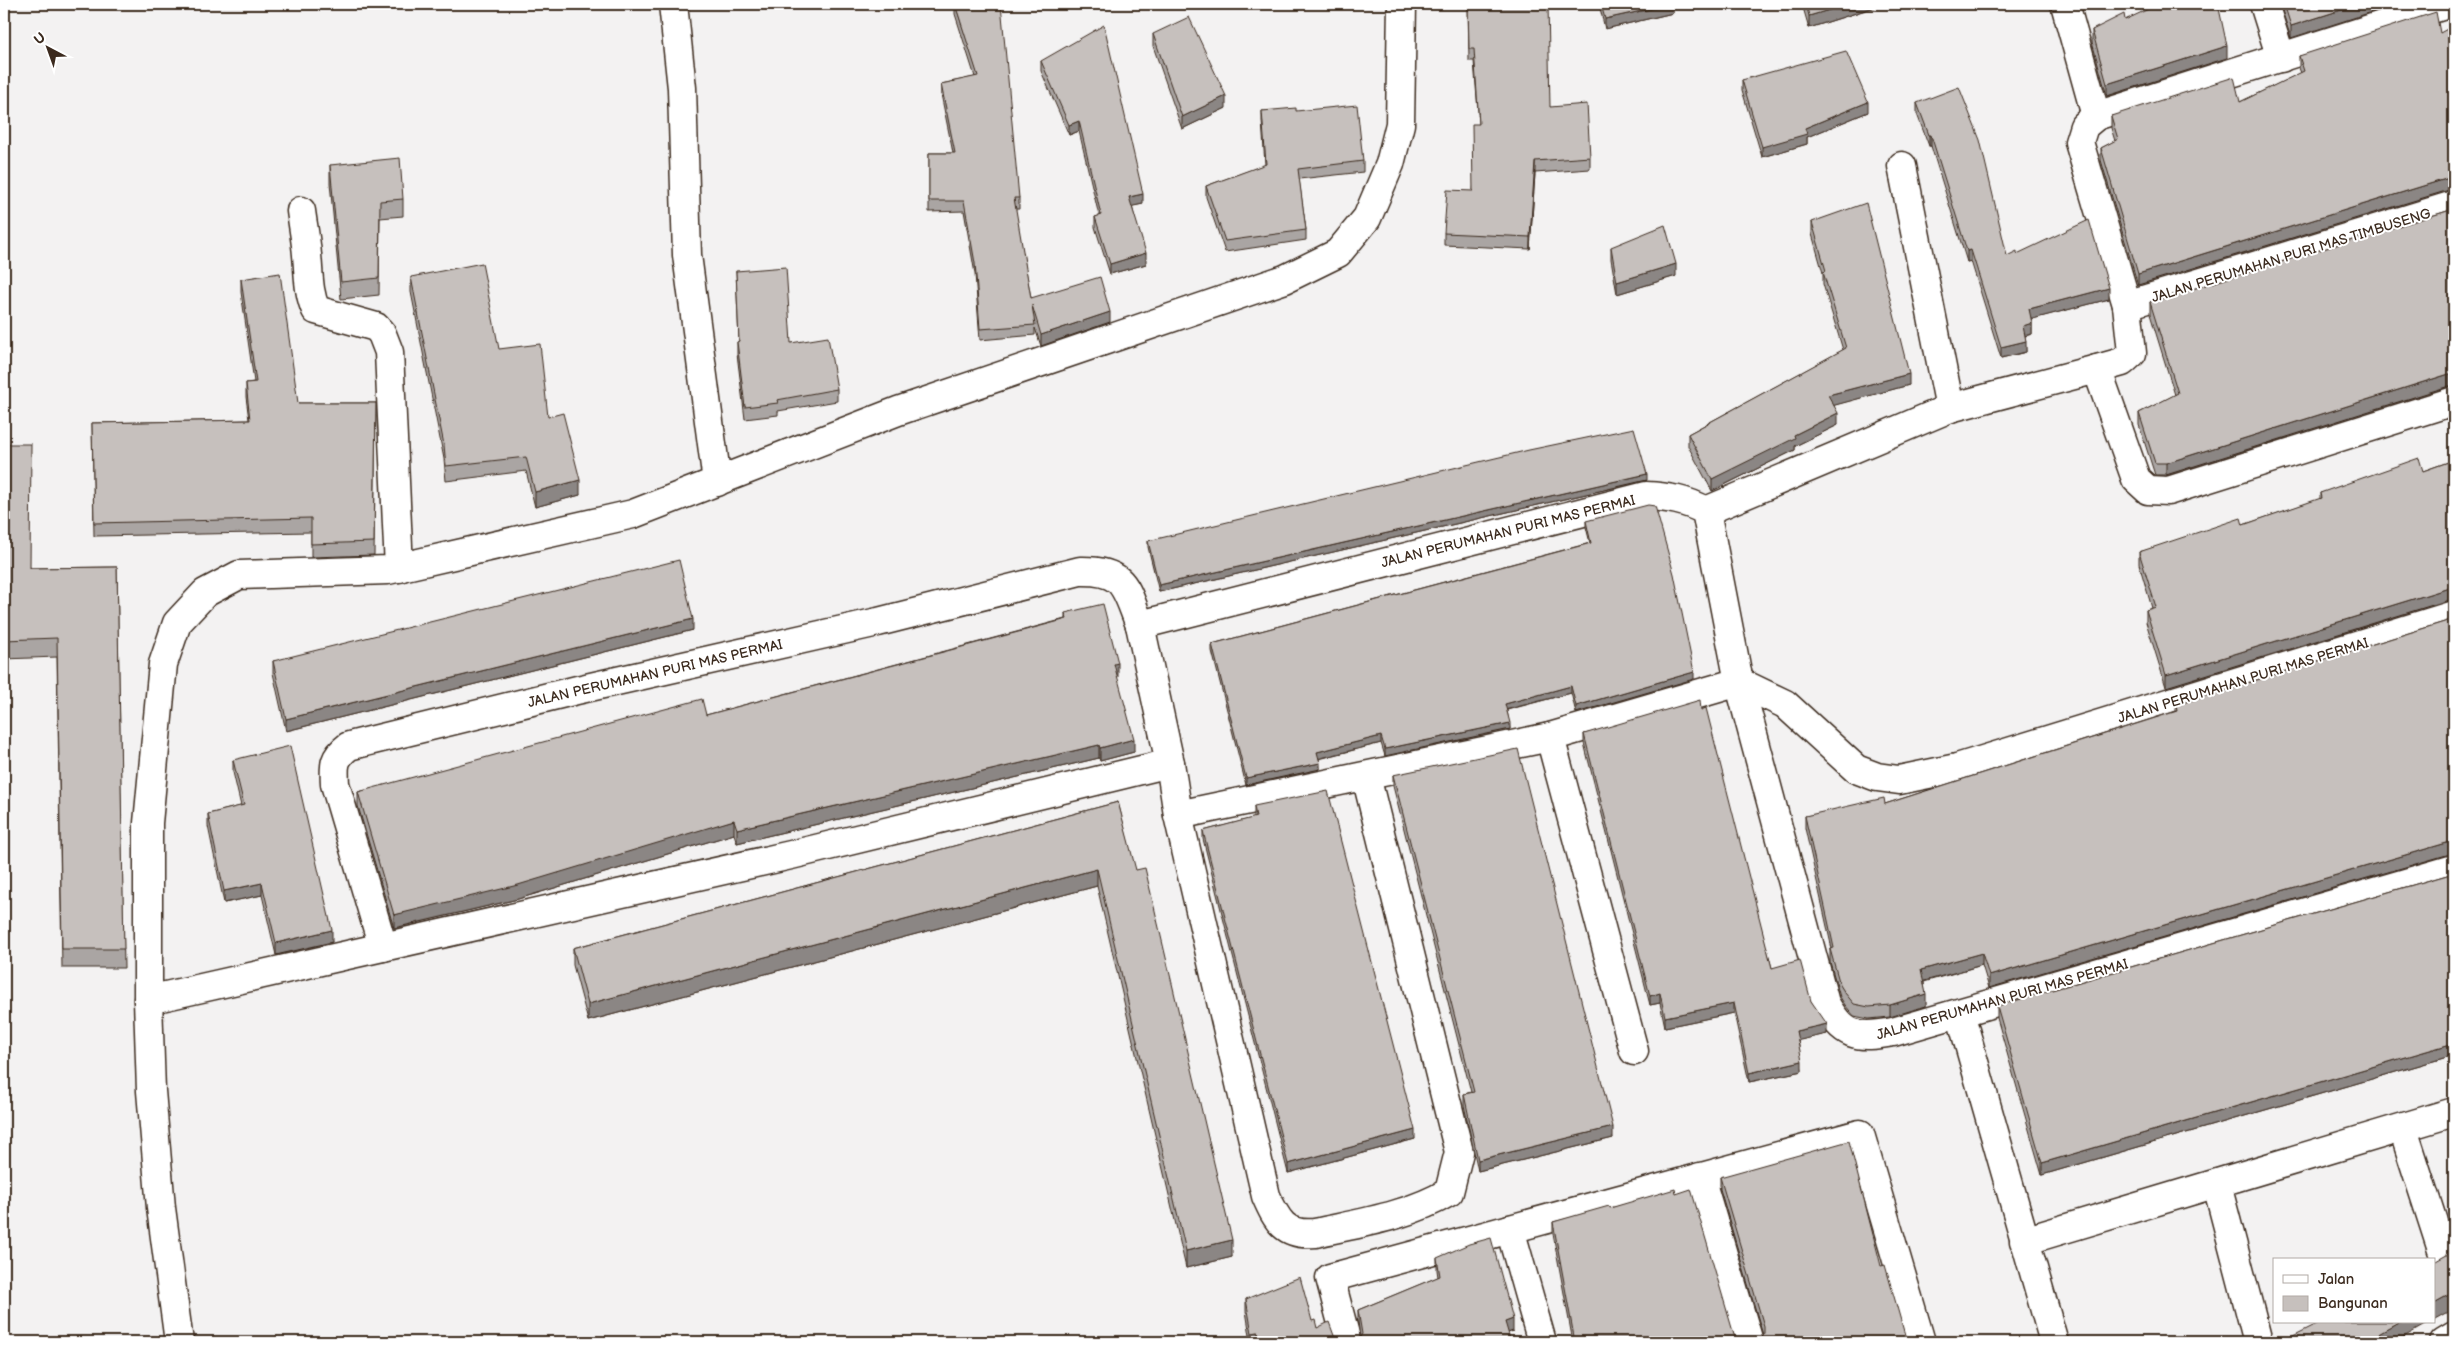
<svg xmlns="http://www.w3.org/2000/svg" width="2458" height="1346" viewBox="0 0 2458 1346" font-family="'Balsamiq Sans',sans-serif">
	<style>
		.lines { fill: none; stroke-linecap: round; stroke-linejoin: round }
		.street-casing { stroke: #3b2a1e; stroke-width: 31 }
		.street { stroke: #fff; stroke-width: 28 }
		.wall { fill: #aaa5a3; stroke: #3b2a1e }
		.shaded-wall { fill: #8b8684; stroke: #3b2a1e }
		.building { fill: #c6c0bd; stroke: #3b2a1e }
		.labels { text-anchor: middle; stroke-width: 4; stroke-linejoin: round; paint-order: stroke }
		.street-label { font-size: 14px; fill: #3b2a1e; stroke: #fff }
	</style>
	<rect width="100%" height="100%" fill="#f3f2f2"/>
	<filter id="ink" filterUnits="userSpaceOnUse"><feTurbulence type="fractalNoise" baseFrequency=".02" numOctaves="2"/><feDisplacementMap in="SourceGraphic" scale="10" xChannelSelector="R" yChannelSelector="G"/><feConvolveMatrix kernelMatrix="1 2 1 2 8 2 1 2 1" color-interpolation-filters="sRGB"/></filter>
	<g filter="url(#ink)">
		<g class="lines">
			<g class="street-casing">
				<g id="street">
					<polyline points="673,4 682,88 687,255 717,482"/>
					<polyline points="2065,4 2096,116"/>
					<polyline points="2264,4 2281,58"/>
					<polyline points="2448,4 2096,116 2084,126 2079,142 2127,305 2454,205"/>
					<polyline points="1902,166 1950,408"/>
					<path d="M301,211c2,15 5,30 6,44 2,20 1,37 9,55l60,17 6,7 7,18 10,216"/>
					<polyline points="2127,305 2132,353 2122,362 2097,369 2136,479 2148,490 2168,491 2454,401"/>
					<path d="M1646,496c22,1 40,4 60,15l33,171 -189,55 -372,78 -8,-52 -30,-138z"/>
					<polyline points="1706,511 1950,408 2097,369"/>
					<path d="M1739,682l86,321c18,33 31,36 68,29l561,-163"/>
					<polyline points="1739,682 1785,704 1856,769 1877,777 1899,780 1957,768 2454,615"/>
					<polyline points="1550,737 1634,1051"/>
					<path d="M1178,815l88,381c11,25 19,40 49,37 45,-10 94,-17 134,-41l10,-40 -93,-376"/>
					<path d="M383,947l-48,-163c-1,-19 -2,-26 14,-38l228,-56 301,-68 202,-51c46,-1 45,17 60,54"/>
					<polyline points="148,1000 791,855 1170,763"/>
					<polyline points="1960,1013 2054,1342"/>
					<polyline points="2403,1129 2443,1253"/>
					<polyline points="1700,1177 1749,1342"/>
					<polyline points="2217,1185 2258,1342"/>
					<polyline points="1510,1229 1542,1342"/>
					<polyline points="2024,1241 2454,1112"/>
					<polyline points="179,1342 161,1208 151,1091 148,1000 148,823 163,664 177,623 205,593 239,575 388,570 633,514 898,411 1285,279 1338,253 1367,218 1390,164 1400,124 1402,4"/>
					<polyline points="1347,1342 1330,1278 1860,1134 1921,1342"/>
					<polyline points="2444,1342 2454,1336"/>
				</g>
			</g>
			<use href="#street" class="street"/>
		</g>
		<g class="wall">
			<polygon points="955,4 1019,198 1019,209 1015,209 1031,298 1110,322 1041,346 1035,328 1035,335 980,340 975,274 964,211 929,212 929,153 953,153 941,94 941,84 975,77 955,14"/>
			<polygon points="1468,4 1590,157 1590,169 1535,173 1530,249 1444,245 1444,233 1473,191 1479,124 1474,61 1469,61"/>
			<polygon points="1599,4 1673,4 1673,13 1605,29"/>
			<polygon points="1802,4 1875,4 1875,7 1809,28"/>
			<polygon points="2280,4 2397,4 2291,38"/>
			<polygon points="2171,5 2227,58 2107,96 2092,42 2092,30 2125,20"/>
			<polygon points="2454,32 2454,190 2449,190 2138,285 2101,160 2101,148 2115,141 2111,128 2111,116 2240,102 2301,73 2299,68 2299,56 2440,33 2453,33"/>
			<polygon points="1153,34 1226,108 1182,129 1153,46"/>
			<polygon points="1041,61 1143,204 1132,206 1146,264 1110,274 1095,227 1095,217 1099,216 1079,131 1069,135 1041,71"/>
			<polygon points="1742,80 1868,112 1807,137 1807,144 1762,157 1742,90"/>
			<polygon points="1917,103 2007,256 2017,254 2109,299 2032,319 2032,334 2025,336 2026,352 2001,358 1971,261 1967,262 1931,146 1929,146 1917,114"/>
			<polygon points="1262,111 1296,111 1363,161 1363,172 1299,179 1306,230 1306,240 1225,252 1206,197 1206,186 1265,165 1262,121"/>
			<polygon points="330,165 403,199 403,216 380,218 379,295 341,299 330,183"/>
			<polygon points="2454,209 2454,386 2449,386 2166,475 2155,475 2139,425 2139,413 2175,395 2150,314 2150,302"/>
			<polygon points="1812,222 1909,385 1834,405 1838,425 1795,446 1795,450 1712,491 1688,446 1688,434 1843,350 1823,284 1823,273 1812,234"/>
			<polygon points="1611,247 1676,276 1617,294 1611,259"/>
			<polygon points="736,271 791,343 837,389 837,401 778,411 778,415 745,419 737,354 737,342 739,342"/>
			<polygon points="411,277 548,417 580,495 535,507 526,471 446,481 444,459 411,292"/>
			<polygon points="241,279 298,403 376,403 374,555 311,557 311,532 94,536 92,423 249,420 246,397 246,383 254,382 241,292"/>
			<polygon points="4,444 30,568 117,567 124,968 62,968 57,657 4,659"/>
			<polygon points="2454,460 2454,600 2449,600 2166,687 2146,622 2146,610 2152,608 2139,564 2139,552 2243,525 2320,499 2320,493 2423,471"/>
			<polygon points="1647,480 1159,592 1148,547 1148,541"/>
			<polygon points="1586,521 1694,679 1576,713 1571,693 1507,710 1510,729 1385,756 1381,743 1319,759 1320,769 1246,785 1212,651 1212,644 1590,543 1586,527"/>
			<polygon points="1065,613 1118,677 1117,677 1134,752 1100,761 1099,758 737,843 734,834 518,899 394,928 358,806 358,792 706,715 1065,619"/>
			<polygon points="2454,619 2454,854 2450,854 1989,988 1982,965 1924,982 1926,1006 1890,1017 1869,1019 1854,1016 1845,1005 1840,997 1830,962 1830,949 1832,949 1805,828 1805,816 1885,804 2176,711 2176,705"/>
			<polygon points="693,630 286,731 273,673 273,661"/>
			<polygon points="1701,710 1772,968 1811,1001 1827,1034 1798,1040 1802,1071 1749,1082 1734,1013 1665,1027 1660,1003 1650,1005 1584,743 1584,734"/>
			<polygon points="233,760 332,942 276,955 262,895 224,903 208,826 208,814 241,806 233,772"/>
			<polygon points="1393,775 1613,1138 1478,1171 1464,1105 1464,1094 1471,1092 1393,786"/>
			<polygon points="1118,802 1232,1257 1186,1268 1097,886 588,1021 573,965 573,948"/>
			<polygon points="1254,806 1415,1139 1288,1173 1203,839 1203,831 1254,818"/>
			<polygon points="2454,873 2454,1055 2042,1175 1997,1018 1997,1006"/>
			<polygon points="1720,1177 1881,1266 1763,1335 1720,1189"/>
			<polygon points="1676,1194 1734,1335 1740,1342 1573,1342 1553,1234 1553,1222 1610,1208"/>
			<polygon points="1437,1258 1513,1331 1508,1333 1360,1337 1358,1322 1358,1310 1438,1277 1437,1270"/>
			<polygon points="1246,1299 1312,1321 1317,1328 1338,1342 1251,1342 1246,1311"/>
		</g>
		<g class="shaded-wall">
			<polygon points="1673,4 1673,13 1605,29 1605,19"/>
			<polygon points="1849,4 1875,4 1875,7 1809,28 1809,16"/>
			<polygon points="2360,4 2397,4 2291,38 2291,26"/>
			<polygon points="2227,46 2227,58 2107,96 2107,84"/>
			<polygon points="1226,96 1226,108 1182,129 1182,117"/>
			<polygon points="1868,102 1868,112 1807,137 1807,144 1762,157 1762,147 1805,128"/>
			<polygon points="1079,121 1079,131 1069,135 1069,125"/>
			<rect x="1929" y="135" width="2" height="11"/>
			<polygon points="1535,161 1535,173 1530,249 1530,237"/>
			<polygon points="2449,178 2449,190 2138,285 2138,274"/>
			<polygon points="1143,194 1143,204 1129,207 1129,197"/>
			<polygon points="1971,250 1971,261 1967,262 1967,251"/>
			<polygon points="1146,253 1146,264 1110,274 1110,264"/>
			<polygon points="1676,264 1676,276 1617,294 1617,282"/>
			<polygon points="2109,288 2109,299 2029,320 2029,309"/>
			<polygon points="1110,312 1110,322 1041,346 1041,335"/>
			<polygon points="2032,323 2032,334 2023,336 2023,326"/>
			<polygon points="2026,341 2026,352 2001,358 2001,347"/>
			<polygon points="1909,374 1909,385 1828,407 1828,395"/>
			<polygon points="2449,374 2449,386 2166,475 2166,463"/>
			<polygon points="1838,413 1838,425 1795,446 1795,450 1712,491 1712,479 1794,435"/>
			<polygon points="1647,474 1647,480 1159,592 1159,585"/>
			<polygon points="580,480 580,495 535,507 535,492"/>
			<polygon points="2449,588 2449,600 2166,687 2166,675"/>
			<polygon points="693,619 693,630 286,731 286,719"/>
			<polygon points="1118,663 1118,677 1114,678 1114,664"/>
			<polygon points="1694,672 1694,679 1576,713 1576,706"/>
			<polygon points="1571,686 1571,693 1505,710 1505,704"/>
			<polygon points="1510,723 1510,729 1385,756 1385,749"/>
			<polygon points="1381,736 1381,743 1317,759 1317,752"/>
			<polygon points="1134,739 1134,752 1100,761 1100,748"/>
			<polygon points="1099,745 1099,758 737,843 737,829"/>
			<polygon points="1320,763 1320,769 1246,785 1246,778"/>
			<polygon points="734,820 734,834 518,899 394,928 394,915"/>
			<polygon points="2450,842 2450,854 1989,988 1989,976"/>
			<polygon points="1097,869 1097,886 588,1021 588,1004"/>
			<polygon points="262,883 262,895 224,903 224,891"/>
			<polygon points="332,930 332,942 276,955 276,943"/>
			<polygon points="1982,953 1982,965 1921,982 1921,970"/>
			<polygon points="1660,993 1660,1003 1650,1005 1650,996"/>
			<polygon points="1926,994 1926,1006 1890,1017 1890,1005"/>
			<polygon points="1734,1003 1734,1013 1665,1027 1665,1017"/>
			<polygon points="1827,1024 1827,1034 1796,1041 1796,1031"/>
			<polygon points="2454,1043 2454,1055 2042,1175 2042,1163"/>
			<polygon points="1802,1061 1802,1071 1749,1082 1749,1073"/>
			<polygon points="1613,1127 1613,1138 1478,1171 1478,1160"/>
			<polygon points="1415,1130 1415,1139 1288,1173 1288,1164"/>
			<polygon points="1232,1240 1232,1257 1186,1268 1186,1251"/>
			<polygon points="2454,1292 2454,1309 2434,1320 2434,1303"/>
			<polygon points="1513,1319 1513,1331 1505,1334 1505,1322"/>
			<polygon points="2400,1322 2430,1322 2395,1342 2364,1342"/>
			<polygon points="1258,1332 1258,1342 1252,1342 1252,1333"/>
		</g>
		<g class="building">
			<polygon points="955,4 1001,4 1019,198 1014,198 1031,298 1100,277 1110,312 1041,335 1032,305 1035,325 980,329 975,263 964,201 929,201 929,153 955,153 941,84 978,76"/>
			<polygon points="1468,4 1548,4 1550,107 1587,104 1590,157 1535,161 1530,237 1444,233 1447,190 1473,191 1472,124 1479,124 1474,49 1469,49"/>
			<polygon points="1601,4 1673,4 1605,19"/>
			<polygon points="1806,4 1849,4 1809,16"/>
			<polygon points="2159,4 2171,4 2171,5 2174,4 2218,4 2227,46 2107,84 2092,30 2124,14 2125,20"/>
			<polygon points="2284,4 2360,4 2291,26"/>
			<polygon points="2436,12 2440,33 2451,27 2453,33 2454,32 2454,178 2449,178 2138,274 2101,148 2118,139 2111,116 2234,77 2240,102 2304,71 2299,56"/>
			<polygon points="1189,17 1226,96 1182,117 1153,34"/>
			<polygon points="1104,25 1143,194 1129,197 1146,253 1110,264 1095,217 1101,215 1079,121 1069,125 1041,61"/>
			<polygon points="1846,51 1868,102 1805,128 1807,134 1762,147 1742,80"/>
			<polygon points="1959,87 1980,140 2007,256 2017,251 2017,254 2089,220 2109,288 2029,309 2032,323 2023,326 2026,341 2001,347 1971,250 1967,251 1931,135 1929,135 1917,103"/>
			<polygon points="1357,105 1363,161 1298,169 1306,230 1225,241 1206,186 1266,164 1262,111 1296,108 1296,111"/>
			<polygon points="400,158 403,199 380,201 379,278 341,282 330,165"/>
			<polygon points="1866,203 1909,374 1828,395 1838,413 1794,435 1795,438 1712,479 1688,434 1846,348 1823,272 1826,271 1812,222"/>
			<polygon points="2454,209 2454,374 2449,374 2166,463 2155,463 2139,413 2178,393 2150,302"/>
			<polygon points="1665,225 1676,264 1617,282 1611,247"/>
			<polygon points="482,263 499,349 540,344 548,417 563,413 580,480 535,492 526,457 446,466 444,445 411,277"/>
			<polygon points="786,267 791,343 828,337 837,389 777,400 778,403 745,407 737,342 739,341 736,271"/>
			<polygon points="280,273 298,403 376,403 374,542 311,544 311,518 94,523 92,423 250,420 246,383 256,382 241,279"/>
			<polygon points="1634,428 1647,474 1159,585 1148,541 1529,450"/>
			<polygon points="4,444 31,444 30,568 117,567 124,949 62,949 57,638 4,640"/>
			<polygon points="2419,458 2423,471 2454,460 2454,588 2449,588 2166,675 2146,610 2156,607 2139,552 2241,518 2243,525 2321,498 2320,493"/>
			<polygon points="1648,505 1655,506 1674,574 1694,672 1576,706 1571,686 1505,704 1510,723 1385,749 1381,736 1317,752 1320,763 1246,778 1212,644 1591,543 1586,521"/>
			<polygon points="679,560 693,619 286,719 273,661"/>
			<polygon points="1103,604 1118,663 1114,664 1134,739 1100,748 1099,745 737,829 734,820 518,885 394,915 358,792 702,699 706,715 1067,619 1065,613"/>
			<polygon points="2454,619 2454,842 2450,842 1989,976 1982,953 1921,970 1926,994 1890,1005 1869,1007 1854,1004 1845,993 1840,985 1830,949 1834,948 1805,816 1884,798 1885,804 2177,711 2176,705"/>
			<polygon points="1700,700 1701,710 1706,708 1772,968 1800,960 1811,1001 1827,1024 1796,1031 1802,1061 1749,1073 1734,1003 1665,1017 1660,993 1650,996 1584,734"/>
			<polygon points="290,746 332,930 276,943 262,883 224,891 208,814 244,805 233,760"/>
			<polygon points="1518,749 1613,1127 1478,1160 1464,1094 1474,1092 1393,775"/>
			<polygon points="1328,791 1415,1130 1288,1164 1203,831 1256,817 1254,806"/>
			<polygon points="1118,802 1136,870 1145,868 1232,1240 1186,1251 1097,869 588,1004 573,948"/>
			<polygon points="2454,873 2454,1043 2042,1163 1997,1006"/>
			<polygon points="1849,1141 1881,1266 1885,1265 1907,1342 1758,1342 1761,1340 1764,1333 1764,1326 1720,1177"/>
			<polygon points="1675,1189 1676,1194 1691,1189 1734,1335 1740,1342 1575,1342 1553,1222 1609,1206 1610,1208"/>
			<polygon points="1491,1238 1513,1319 1505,1322 1511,1342 1356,1342 1358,1341 1362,1334 1358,1310 1440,1276 1437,1258 1469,1244"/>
			<polygon points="2454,1251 2454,1292 2434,1303 2434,1262"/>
			<polygon points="1300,1277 1312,1321 1315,1320 1317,1328 1329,1322 1336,1341 1338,1342 1260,1342 1258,1332 1252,1333 1246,1299"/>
			<polygon points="2321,1322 2400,1322 2364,1342 2281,1342"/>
			<polygon points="141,1339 142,1342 125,1342"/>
		</g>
	</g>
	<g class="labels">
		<g class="street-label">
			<text transform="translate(2291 255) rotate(-17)" y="5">JALAN PERUMAHAN PURI MAS TIMBUSENG</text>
			<text transform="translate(1508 531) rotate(-14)" y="5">JALAN PERUMAHAN PURI MAS PERMAI</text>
			<text transform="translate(655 673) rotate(-13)" y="5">JALAN PERUMAHAN PURI MAS PERMAI</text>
			<text transform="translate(2243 680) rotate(-17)" y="5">JALAN PERUMAHAN PURI MAS PERMAI</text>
			<text transform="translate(2002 999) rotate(-16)" y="5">JALAN PERUMAHAN PURI MAS PERMAI</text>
		</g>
	</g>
	<rect width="2458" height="1346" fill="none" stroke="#fff" stroke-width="20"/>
	<rect x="10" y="10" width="2438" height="1326" fill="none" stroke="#3b2a1e" stroke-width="2" filter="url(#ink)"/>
	<rect x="2273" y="1258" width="162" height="65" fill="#ffffff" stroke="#b1aaa5"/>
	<rect x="2283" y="1275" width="25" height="8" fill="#ffffff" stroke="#b1aaa5"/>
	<text x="2318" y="1284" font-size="15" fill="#3b2a1e">Jalan</text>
	<rect x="2283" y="1296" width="25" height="15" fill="#c6c0bd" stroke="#b1aaa5"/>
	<text x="2318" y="1308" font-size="15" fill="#3b2a1e">Bangunan</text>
	<g transform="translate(48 48) rotate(319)" stroke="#ffffff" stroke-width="4" paint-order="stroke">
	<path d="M0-4L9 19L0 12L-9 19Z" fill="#3b2a1e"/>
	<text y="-8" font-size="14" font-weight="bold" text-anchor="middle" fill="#3b2a1e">U</text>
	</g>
</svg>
